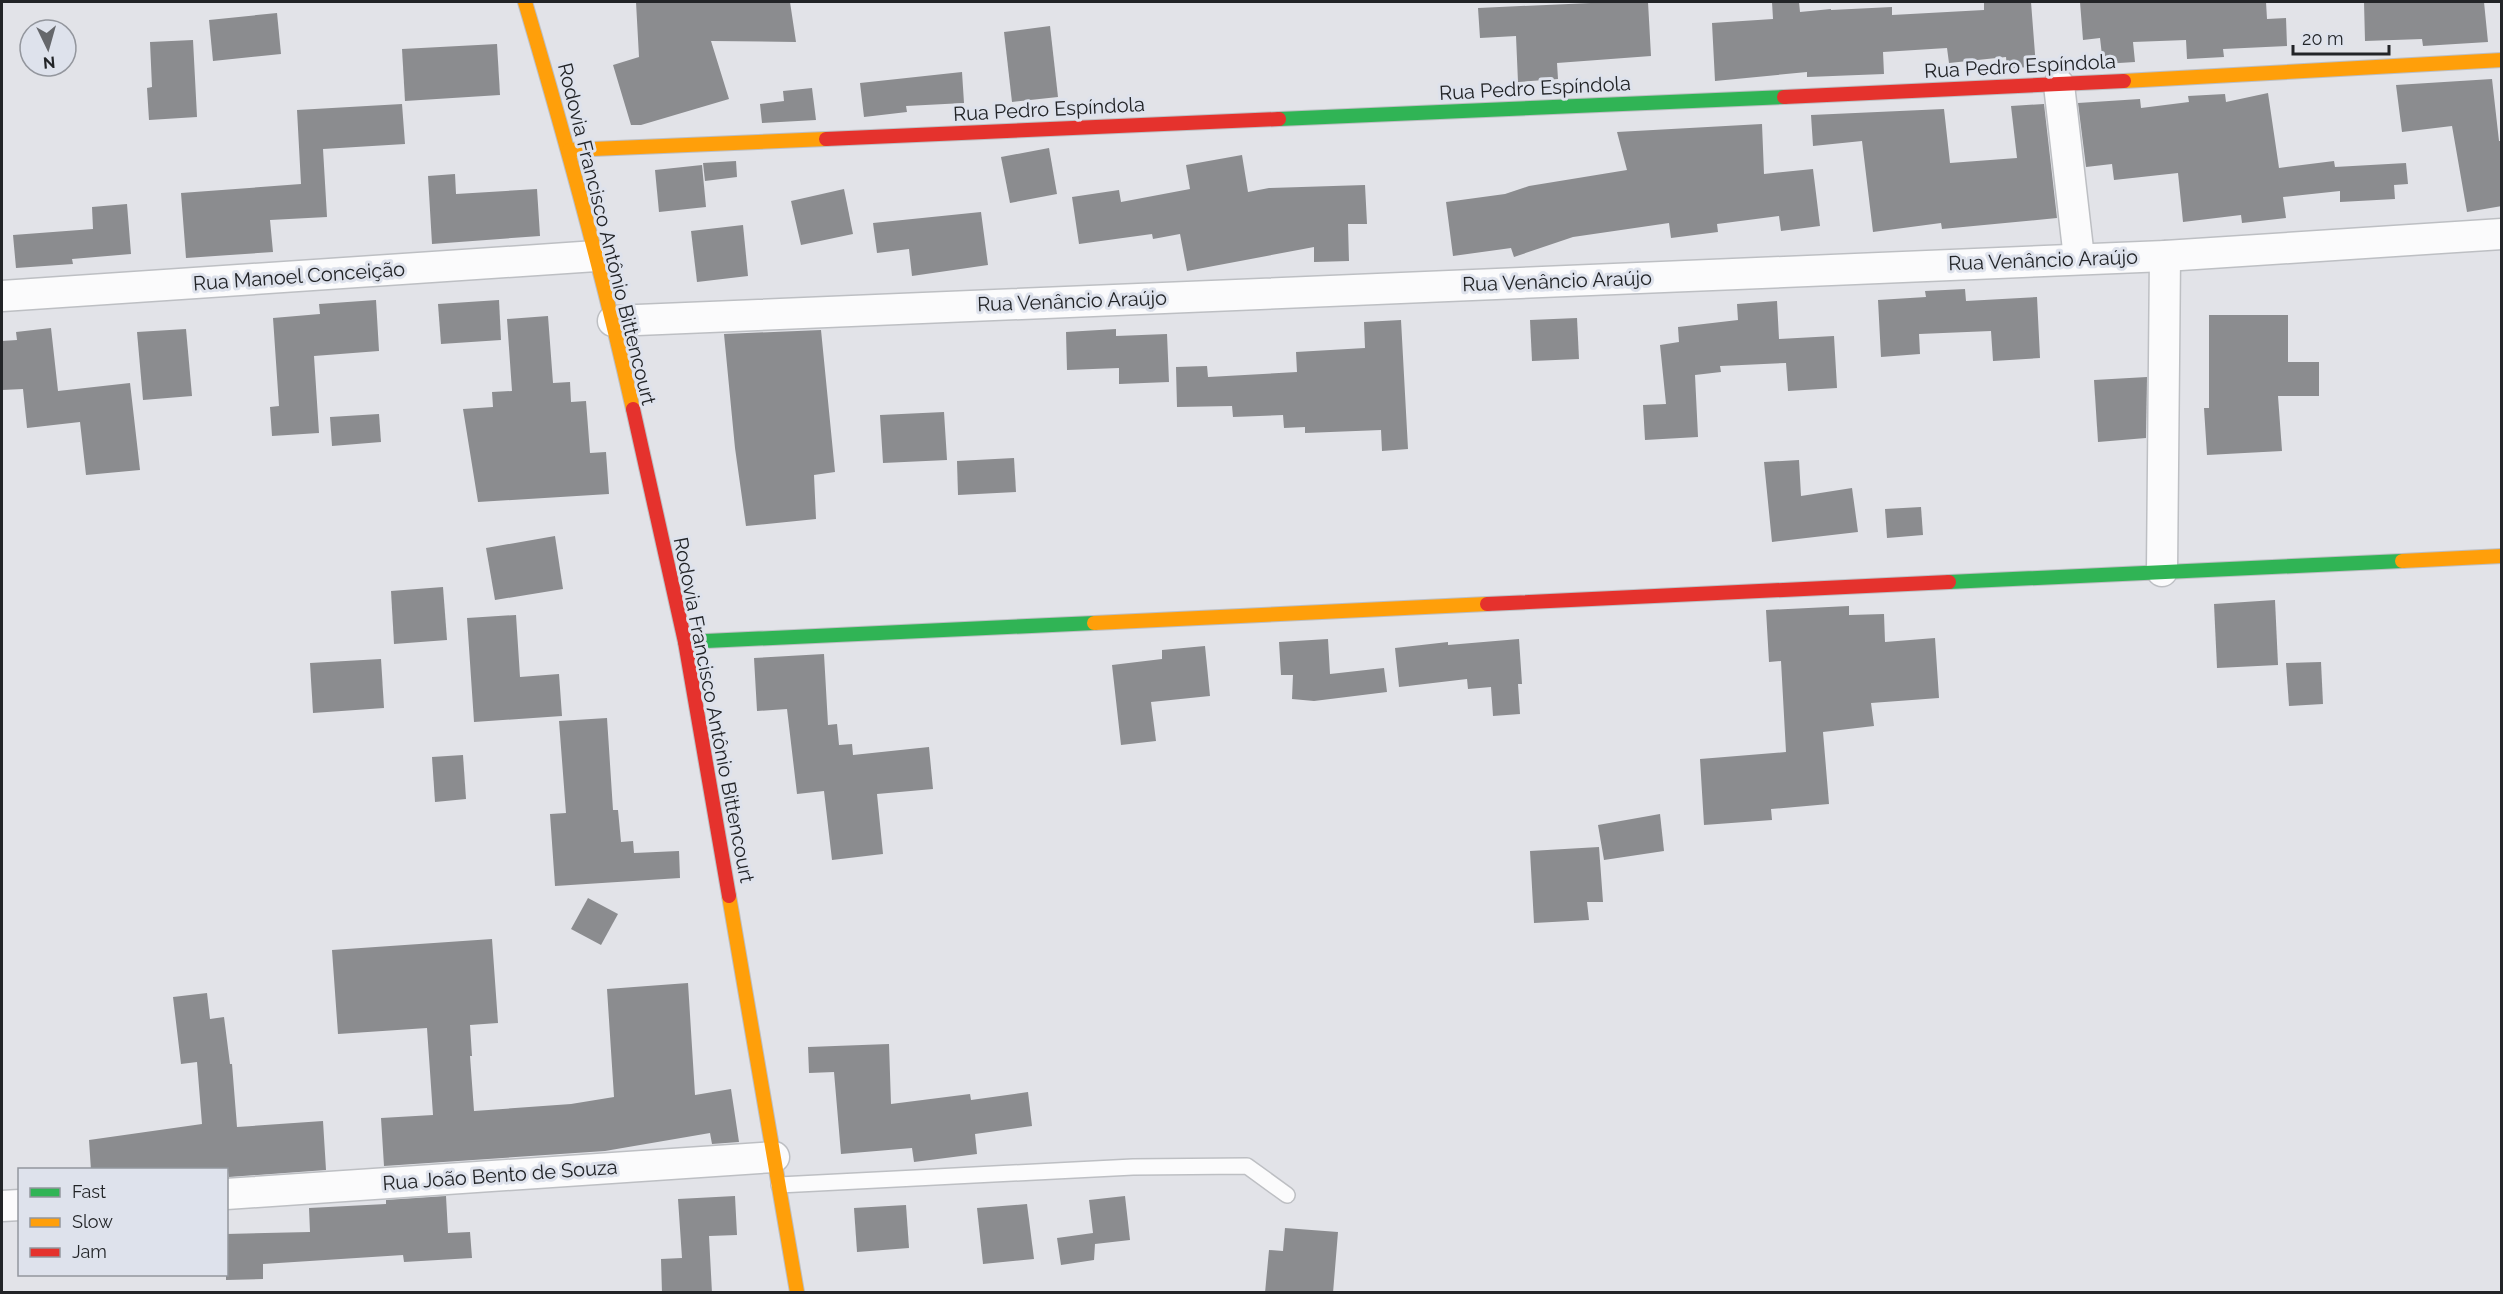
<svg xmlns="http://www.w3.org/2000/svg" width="2503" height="1294" viewBox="0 0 2503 1294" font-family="Raleway,sans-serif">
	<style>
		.building { fill: #8b8c8f }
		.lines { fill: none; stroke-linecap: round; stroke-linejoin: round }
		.lane-casing { stroke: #bdbfc3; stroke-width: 18 }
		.street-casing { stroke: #bdbfc3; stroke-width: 33 }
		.fast-casing { stroke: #bdbfc3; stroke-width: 16 }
		.slow-casing { stroke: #bdbfc3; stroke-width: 16 }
		.jam-casing { stroke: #bdbfc3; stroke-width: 16 }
		.lane { stroke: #fbfbfc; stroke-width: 15 }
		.street { stroke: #fbfbfc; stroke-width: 30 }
		.fast { stroke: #30b455; stroke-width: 14 }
		.slow { stroke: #ff9f0a; stroke-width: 14 }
		.jam { stroke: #e5322d; stroke-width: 14 }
		.labels { text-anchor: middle; stroke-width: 6; stroke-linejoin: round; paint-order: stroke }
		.street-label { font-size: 20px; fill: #222427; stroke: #dee2ec }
	</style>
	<rect width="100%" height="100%" fill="#e2e3e8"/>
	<g class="building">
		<polygon points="636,2 790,2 796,42 711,41 729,99 641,125 631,125 613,65 639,57"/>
		<polygon points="1613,2 1648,2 1651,56 1557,63 1558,79 1518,82 1516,36 1480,38 1478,8"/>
		<polygon points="1772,2 1799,2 1800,12 1831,9 1831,10 1892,7 1892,15 1984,10 1984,2 2031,2 2036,67 2007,68 2006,57 1949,63 1947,48 1883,52 1884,74 1807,77 1807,72 1715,81 1712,23 1773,19"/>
		<polygon points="2080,2 2266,2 2267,19 2286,18 2287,46 2223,49 2224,57 2187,59 2186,40 2133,42 2135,62 2103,64 2100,38 2083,40"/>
		<polygon points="2364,2 2484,2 2488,42 2423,46 2422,39 2365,41"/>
		<polygon points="277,13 281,54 213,61 209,20"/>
		<polygon points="1050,26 1058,97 1012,102 1004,32"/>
		<polygon points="193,40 197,117 149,120 147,88 152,87 150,42"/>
		<polygon points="497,44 500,95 405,101 402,49"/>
		<polygon points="962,72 964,103 906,106 907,112 864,117 860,83"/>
		<polygon points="2492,79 2499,141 2502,141 2502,206 2467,212 2452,126 2402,132 2396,85"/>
		<polygon points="812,88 816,120 762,123 760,104 784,101 783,91"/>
		<polygon points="2268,93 2279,168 2334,161 2335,167 2406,163 2408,184 2394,185 2395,199 2340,202 2340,191 2283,197 2286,218 2242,223 2241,215 2183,222 2178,173 2114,180 2112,164 2086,167 2078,103 2140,99 2141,108 2189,102 2188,96 2225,94 2226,102"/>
		<polygon points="402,104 405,144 323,149 327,217 270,220 273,252 186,258 181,193 301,184 297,110"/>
		<polygon points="2044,104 2057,218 1942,229 1941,223 1873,232 1862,141 1813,146 1811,115 1944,109 1950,163 2017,158 2011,106"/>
		<polygon points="1762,124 1764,174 1813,169 1820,226 1781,231 1779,216 1717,224 1718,232 1671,238 1669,223 1573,237 1514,257 1511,248 1453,256 1446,202 1505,194 1529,186 1627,170 1617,132"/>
		<polygon points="1049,148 1057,194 1010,203 1001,157"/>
		<polygon points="1242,155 1248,192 1269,188 1365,185 1367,224 1348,224 1349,261 1314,262 1314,247 1187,271 1180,234 1153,239 1152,234 1079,244 1072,197 1119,190 1121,202 1190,189 1186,165"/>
		<polygon points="736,161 737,177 705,181 703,163"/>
		<polygon points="702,165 706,207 659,212 655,170"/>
		<polygon points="455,174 456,194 537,189 540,236 432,244 428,176"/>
		<polygon points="844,189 853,234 801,245 791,201"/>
		<polygon points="127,204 131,254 72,259 73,264 16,268 13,235 93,229 92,207"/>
		<polygon points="981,212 988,265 912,276 909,249 877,253 873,223"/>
		<polygon points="743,225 748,276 697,282 691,231"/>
		<polygon points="1965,289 1966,301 2037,297 2040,358 1993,361 1991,331 1919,334 1920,354 1881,357 1878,300 1926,297 1925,291"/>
		<polygon points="376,300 379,351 314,356 319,433 272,436 270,407 279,406 273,318 320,314 319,304"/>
		<polygon points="499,300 501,340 441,344 438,304"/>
		<polygon points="1777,301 1779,339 1834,336 1837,388 1788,391 1786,363 1720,366 1721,372 1695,375 1698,437 1645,440 1643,405 1666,404 1660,345 1679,342 1678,327 1738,320 1737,304"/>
		<polygon points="2209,315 2288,315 2288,362 2319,362 2319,396 2278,396 2282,451 2207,455 2204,408 2209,408"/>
		<polygon points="548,316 553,383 570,382 571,402 586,401 590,453 606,452 609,494 478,502 463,409 493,407 492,392 512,391 507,319"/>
		<polygon points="1577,318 1579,359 1532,361 1530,320"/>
		<polygon points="1401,320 1408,449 1382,451 1381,430 1305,433 1305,427 1284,428 1283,415 1233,417 1232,406 1177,407 1176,367 1207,366 1208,377 1297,372 1296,352 1365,348 1364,322"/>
		<polygon points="51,328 58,391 130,383 140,470 86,475 80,422 27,428 23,389 2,390 2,341 17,340 16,332"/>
		<polygon points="186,329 192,396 143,400 137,332"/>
		<polygon points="1116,329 1116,336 1167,334 1169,382 1119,384 1119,368 1067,370 1066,332"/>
		<polygon points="821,330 835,472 814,475 816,519 746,526 735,448 724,334"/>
		<polygon points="2147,377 2146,438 2098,442 2094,380"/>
		<polygon points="944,412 947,460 883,463 880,415"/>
		<polygon points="379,414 381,442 332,446 330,417"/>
		<polygon points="1014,458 1016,492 958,495 957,461"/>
		<polygon points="1799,460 1801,496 1852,488 1858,532 1772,542 1764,462"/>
		<polygon points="1921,507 1923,535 1887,538 1885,509"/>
		<polygon points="555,536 563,589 495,600 486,548"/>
		<polygon points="443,587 447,640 394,644 391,591"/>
		<polygon points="2275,600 2278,665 2217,668 2214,604"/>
		<polygon points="1849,606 1849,615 1884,614 1885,642 1935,638 1939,698 1871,703 1874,726 1823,732 1829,804 1771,809 1772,820 1704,825 1700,759 1786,752 1781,661 1769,662 1766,610"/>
		<polygon points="516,615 520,677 559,674 562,716 474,722 467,618"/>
		<polygon points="1328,639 1330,674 1384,668 1387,692 1314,701 1292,699 1293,675 1281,675 1279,642"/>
		<polygon points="1519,639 1522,684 1518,684 1520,714 1493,716 1491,687 1468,689 1467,679 1399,687 1395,648 1448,642 1448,645"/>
		<polygon points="1205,646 1210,696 1151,702 1156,741 1121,745 1112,665 1162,659 1162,650"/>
		<polygon points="824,654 828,725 837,724 839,745 852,744 853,755 929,747 933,789 877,794 883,854 832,860 824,791 797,794 787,709 757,711 754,658"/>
		<polygon points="381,659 384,708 313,713 310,663"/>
		<polygon points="2321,662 2323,704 2289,706 2286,663"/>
		<polygon points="607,718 613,810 618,810 621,842 633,841 634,853 679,851 680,878 555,886 550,814 566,813 559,721"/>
		<polygon points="463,755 466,799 435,802 432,757"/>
		<polygon points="1660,814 1664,851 1604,860 1598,825"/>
		<polygon points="1599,847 1603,902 1587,902 1589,920 1534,923 1530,851"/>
		<polygon points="588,898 618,914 601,945 571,929"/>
		<polygon points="492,939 498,1023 470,1025 472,1056 470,1056 474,1111 571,1104 614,1097 607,989 688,983 695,1095 731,1089 739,1142 712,1144 710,1133 605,1151 384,1166 381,1118 433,1115 427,1028 338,1034 332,950"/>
		<polygon points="207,993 210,1019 224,1017 230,1064 232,1064 237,1127 323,1121 326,1170 229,1177 228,1170 91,1170 89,1140 202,1124 197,1062 181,1064 173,997"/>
		<polygon points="889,1044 891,1104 970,1094 971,1100 1028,1092 1032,1126 975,1134 977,1154 914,1162 912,1148 841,1154 834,1072 809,1073 808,1047"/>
		<polygon points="446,1196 448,1233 470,1232 472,1258 404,1262 403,1255 263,1264 263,1279 226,1280 226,1234 310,1232 309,1208 386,1204 386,1200"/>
		<polygon points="735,1196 737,1235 709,1236 712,1293 662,1293 661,1259 682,1258 678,1199"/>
		<polygon points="1125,1196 1130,1240 1095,1244 1094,1260 1061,1265 1057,1238 1093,1233 1089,1200"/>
		<polygon points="1027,1204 1034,1259 983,1264 977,1208"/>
		<polygon points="906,1205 909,1248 857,1252 854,1208"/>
		<polygon points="1285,1228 1338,1232 1333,1293 1265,1293 1269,1250 1283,1251"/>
	</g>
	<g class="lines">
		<g class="lane-casing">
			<polyline id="lane" points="779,1185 1133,1167 1247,1166 1287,1195"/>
		</g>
		<g class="street-casing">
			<g id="street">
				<polyline points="2059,85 2079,258"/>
				<polyline points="2,296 596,256"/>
				<polyline points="613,321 2165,256 2502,234"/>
				<polyline points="2162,571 2165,256"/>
				<polyline points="226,1194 774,1157"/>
				<polyline points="2,1206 20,1205"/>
			</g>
		</g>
		<g class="fast-casing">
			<g id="fast">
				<polyline points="1279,119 1784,97"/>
				<polyline points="1949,582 2402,561"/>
				<polyline points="685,642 1094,623"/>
			</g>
		</g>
		<g class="slow-casing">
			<g id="slow">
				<path d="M525,2c40,135 77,269 108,407"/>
				<polyline points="2124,81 2502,60"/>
				<polyline points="569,150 826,139"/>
				<polyline points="2402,561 2502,556"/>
				<polyline points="1094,623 1487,604"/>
				<polyline points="729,896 797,1292"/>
			</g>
		</g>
		<g class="jam-casing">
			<g id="jam">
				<polyline points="1784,97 2124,81"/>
				<polyline points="826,139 1279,119"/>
				<polyline points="633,409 685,642 729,896"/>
				<polyline points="1487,604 1949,582"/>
			</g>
		</g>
		<use href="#lane" class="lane"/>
		<use href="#street" class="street"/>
		<use href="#fast" class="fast"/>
		<use href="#slow" class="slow"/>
		<use href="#jam" class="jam"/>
	</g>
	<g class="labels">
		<g class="street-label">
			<text transform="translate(2020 66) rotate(-3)" y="7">Rua Pedro Espíndola</text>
			<text transform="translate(1535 88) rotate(-3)" y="7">Rua Pedro Espíndola</text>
			<text transform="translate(1049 109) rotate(-3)" y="7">Rua Pedro Espíndola</text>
			<text transform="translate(607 234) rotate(76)" y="7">Rodovia Francisco Antônio Bittencourt</text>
			<text transform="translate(2043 260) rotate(-2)" y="7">Rua Venâncio Araújo</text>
			<text transform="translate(299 276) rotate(-4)" y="7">Rua Manoel Conceição</text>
			<text transform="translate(1557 281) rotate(-2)" y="7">Rua Venâncio Araújo</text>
			<text transform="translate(1072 301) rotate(-2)" y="7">Rua Venâncio Araújo</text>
			<text transform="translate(714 710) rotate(79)" y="7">Rodovia Francisco Antônio Bittencourt</text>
			<text transform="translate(500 1175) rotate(-4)" y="7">Rua João Bento de Souza</text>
		</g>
	</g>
	<rect width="2503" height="1294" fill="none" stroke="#222427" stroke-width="6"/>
	<rect x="18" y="1168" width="210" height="108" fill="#dee2ec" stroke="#93969d" stroke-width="1.5"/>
	<rect x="30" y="1188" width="30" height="9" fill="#30b455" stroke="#93969d" stroke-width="1.5"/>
	<text x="72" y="1198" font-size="18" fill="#222427">Fast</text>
	<rect x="30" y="1218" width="30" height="9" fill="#ff9f0a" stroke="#93969d" stroke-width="1.5"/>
	<text x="72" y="1228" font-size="18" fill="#222427">Slow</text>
	<rect x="30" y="1248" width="30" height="9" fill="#e5322d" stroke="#93969d" stroke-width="1.5"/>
	<text x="72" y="1258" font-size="18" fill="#222427">Jam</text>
	<g transform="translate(48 48) rotate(175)"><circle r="28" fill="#dee2ec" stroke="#93969d" stroke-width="1.5"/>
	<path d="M0-4.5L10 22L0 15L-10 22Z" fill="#65676b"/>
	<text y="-9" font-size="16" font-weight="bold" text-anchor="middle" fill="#222427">N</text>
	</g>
	<path d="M2293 45v9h96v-9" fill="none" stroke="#222427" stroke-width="3"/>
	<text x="2302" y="45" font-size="18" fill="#222427" stroke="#dee2ec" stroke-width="4.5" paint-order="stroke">20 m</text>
</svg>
